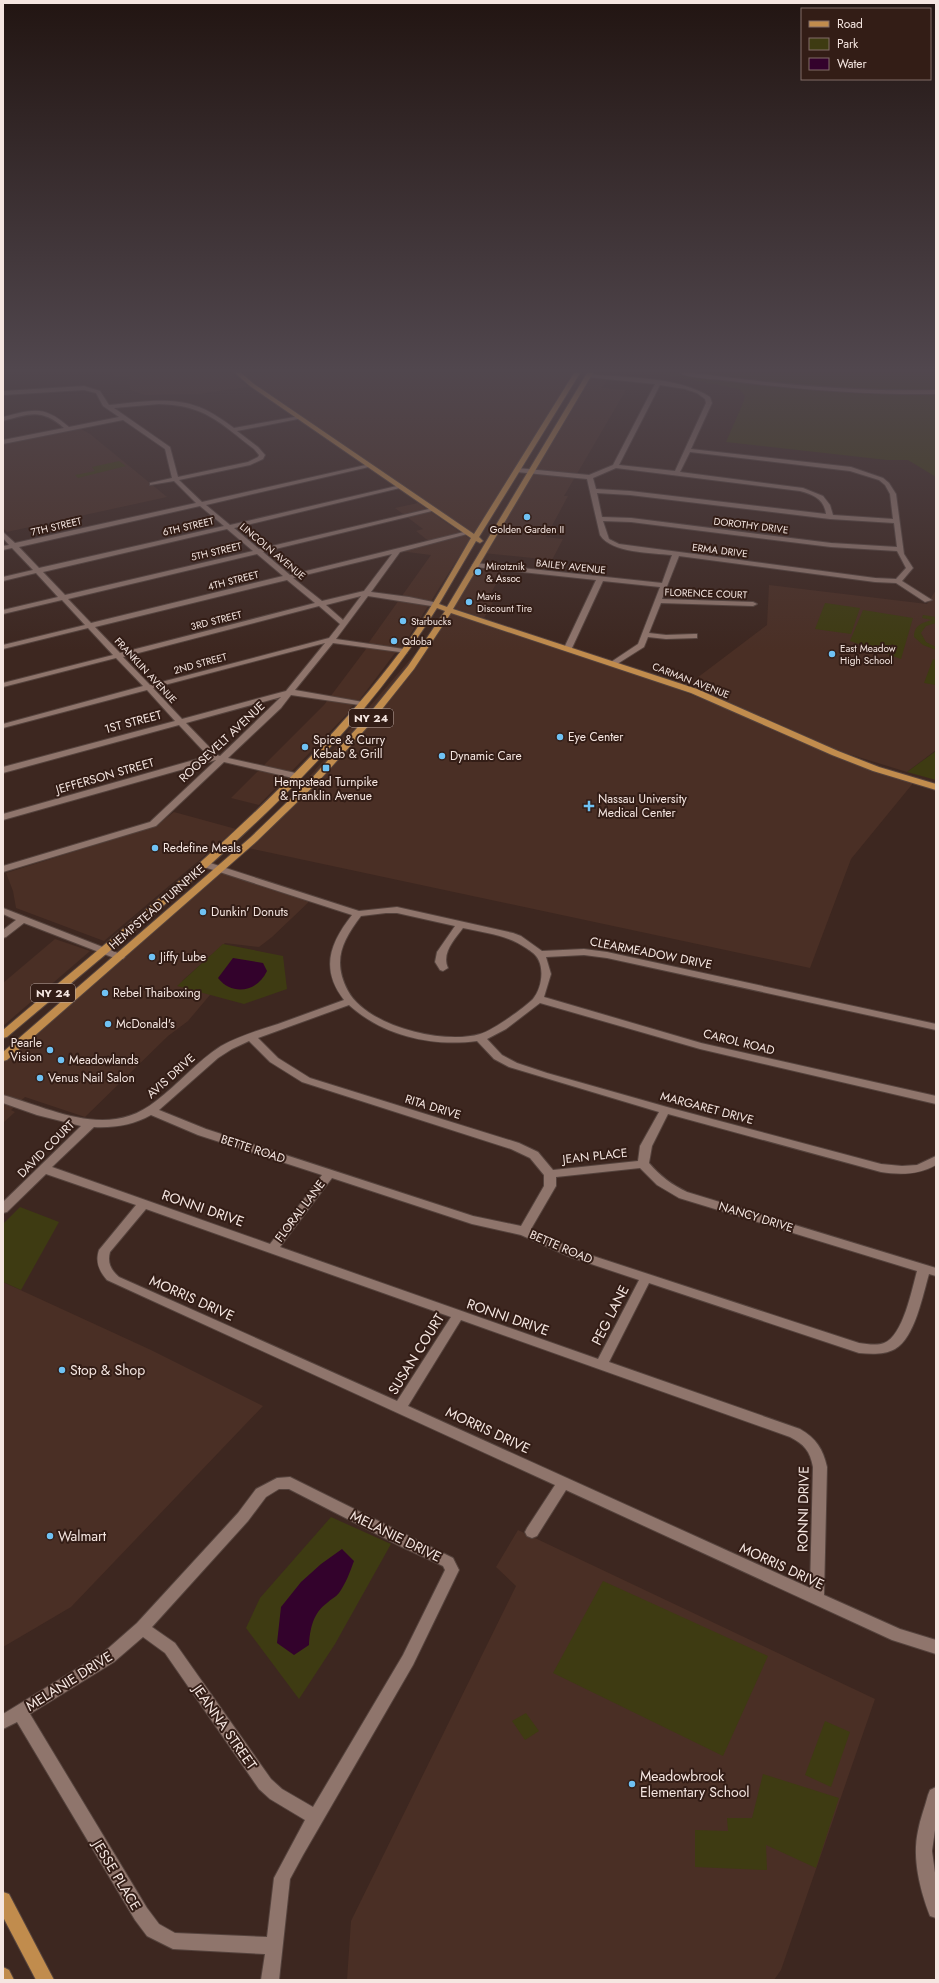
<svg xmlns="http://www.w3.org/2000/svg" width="939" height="1983" viewBox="0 0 939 1983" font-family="Jost,sans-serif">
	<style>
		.built { fill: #4a2f25 }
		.green { fill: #3e3b12 }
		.water { fill: #33022c }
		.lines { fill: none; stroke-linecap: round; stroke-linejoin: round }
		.minor-casing { stroke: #55433d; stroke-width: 2 }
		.major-casing { stroke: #55433d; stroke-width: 2 }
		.minor { fill: #8f756c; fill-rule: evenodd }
		.major { fill: #c18c4d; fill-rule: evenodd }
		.poi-dot { fill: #6fc2f4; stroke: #331d16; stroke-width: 1.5 }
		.labels { text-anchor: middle; stroke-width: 4; stroke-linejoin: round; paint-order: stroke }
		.far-street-label { font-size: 10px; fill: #f5e6e1; stroke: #331d16 }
		.far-poi-label { font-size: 10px; fill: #f5e6e1; stroke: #331d16; text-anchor: start }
		.shield { fill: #331d16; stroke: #bbaaa4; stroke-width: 1 }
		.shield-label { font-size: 11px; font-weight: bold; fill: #f5e6e1 }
		.street-label { font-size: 12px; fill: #f5e6e1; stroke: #331d16 }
		.poi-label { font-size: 12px; fill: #f5e6e1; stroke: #331d16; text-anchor: start }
		.near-street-label { font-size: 14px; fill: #f5e6e1; stroke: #331d16 }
		.near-poi-label { font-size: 14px; fill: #f5e6e1; stroke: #331d16; text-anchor: start }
	</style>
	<rect width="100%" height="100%" fill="#3d2720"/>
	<g class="built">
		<polygon points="113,373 231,373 248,387 198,394 145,395 130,390 129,376 113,377"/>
		<polygon points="238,373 577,373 475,538"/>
		<polygon points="591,373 607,373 602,379 607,380 602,388 626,390 564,496 568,496 546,537 563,539 552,560 483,553"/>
		<polygon points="81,429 90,434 167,497 7,532 3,528 3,444"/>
		<polygon points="418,503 470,539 401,649 395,653 358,702 351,707 348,713 259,805 231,798 324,705 366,649 367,645 431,555 399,551 431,543 416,531 423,529 395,508"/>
		<polygon points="476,566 505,569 489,596 495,599 484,618 453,608"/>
		<polygon points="769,585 927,604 936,590 936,750 907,772 839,751 689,684 767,625"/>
		<polygon points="450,613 618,666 914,782 851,859 810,968 248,848"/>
		<polygon points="174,812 236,829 104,941 16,908 13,891 6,873 156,826"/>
		<polygon points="220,869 312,899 272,937 259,947 225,943 182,981 215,989 188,1021 168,1036 85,1117 25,1097 11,1110 15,1112 3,1123 3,1058"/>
		<polygon points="55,939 90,951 3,1026 3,983"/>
		<polygon points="3,1282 151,1350 263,1406 71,1607 3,1647"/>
		<polygon points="518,1530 875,1699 781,1970 774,1980 347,1980 351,1921 516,1586 496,1567"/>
	</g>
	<g class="green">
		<polygon points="648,373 936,373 936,477 908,460 887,460 726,442 743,403 745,396 739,389 674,376"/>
		<polygon points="119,461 126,466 78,478 75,475 95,471 92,467"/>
		<polygon points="825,603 860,608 851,634 815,629"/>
		<polygon points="863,610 913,618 901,659 850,641"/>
		<path d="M923,615l13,2v6l-10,3 -5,7 5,9 10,5v3l-13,-5 -9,-8c0,-12 8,-14 18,-17l-10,-2z"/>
		<polygon points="933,659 936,660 936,685 924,683"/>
		<polygon points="936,750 936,780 907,772 936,751"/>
		<polygon points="223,944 283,956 287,989 244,1004 177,986"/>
		<polygon points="20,1207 59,1222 21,1290 3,1282 3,1224"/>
		<polygon points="331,1517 391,1544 335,1644 299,1699 246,1628 260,1598"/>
		<polygon points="603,1581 768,1656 723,1756 553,1673"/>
		<polygon points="526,1713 539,1731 525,1740 512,1721"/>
		<polygon points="825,1721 850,1732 831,1787 805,1775"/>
		<polygon points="763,1774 839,1798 816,1868 766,1845 767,1870 695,1867 695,1830 728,1831 727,1818 752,1818"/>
	</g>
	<g class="water">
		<path d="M233,958l30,5 4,8c-9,20 -34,26 -49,7z"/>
		<path d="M342,1549l12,12c-4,11 -8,22 -15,32 -3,4 -8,6 -12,10 -14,10 -17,26 -18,42l-15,10 -17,-12 4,-36 20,-25 20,-18z"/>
	</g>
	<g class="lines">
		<g class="minor-casing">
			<g id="minor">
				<path d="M680,373h14c80,11 160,19 242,17v4c-72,1 -143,-5 -214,-14 -10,-1 -34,-2 -42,-7z"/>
				<path d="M588,374c37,4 90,2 122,23l2,6 -21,46 160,18 32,11 6,5 7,11 8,60 9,14 -11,13 30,19 -7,2 -29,-19 -21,-1 -196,-26 -17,43 91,3 4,2 -4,2 -92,-3 -12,30 17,2 28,-1h3v4l-31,1 -18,-2 -4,10 -30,19h-3v-4l27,-18 22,-57 -57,-6 -31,67 -4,2h-3l-1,-2 32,-68 -121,-13 -3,-2 3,-2 187,20 10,-28c-20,-2 -61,-2 -72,-20l-13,-56 -70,-7 -3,-2 3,-2 72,7 24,-10 42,-81 -69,-7v-2zM660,385l25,4 12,4 8,6 1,4 -31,68 -56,-6zM690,452l160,19 29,9 6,5 5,9 3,25 -60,-4 -3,-10 -7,-9 -20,-8 -123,-16zM616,468l184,23c14,4 24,8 26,23l-196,-23 -34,-2 -3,-11zM597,493l33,2 200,24 64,4 3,24 -66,-4 -200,-25 -29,-1zM603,521l28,1 200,25 66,4 9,17 -10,11 -21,-1 -256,-34 -10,-5z"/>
				<path d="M84,386l16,5 9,14c29,-3 63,-9 90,2 13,5 24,13 35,21l66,-12 1,1 -3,2 -61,12 21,16 7,8 -2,4 -13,6 -71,15 23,22 168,-38 3,2 -167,39 24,20 171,-40 3,2 -170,41 25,21 174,-41 3,2 -173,42 27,23 178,-44 3,2 -71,19 -29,40 38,5 29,6v4l-70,-11 -32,43 68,10h3v4l-74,-10 -38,47 68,12h3v4l-75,-11 -10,13 -53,50 72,16v4l-3,1 -73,-17 -68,64 -153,46v-6l147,-44 66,-62 -213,60v-6l205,-58 -29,-31 -176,48v-6l172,-46 -28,-31 -144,38v-4l140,-38 -27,-28 -113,29v-4l110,-28 -25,-27 -85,21v-4l82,-20 -23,-25 -59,14v-4l55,-13 -22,-24 -33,8v-4l30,-7 -21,-22 -9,2v-4l6,-1 -6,-7v-6l12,11 181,-40 -22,-22 -24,4v-2l22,-5 -7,-29 -42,-29 -120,24v-4l61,-12c-23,-20 -34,-14 -61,-7v-4c31,-8 41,-12 66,10l50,-10 -16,-11 -7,-13 -12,-3 -81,5v-4zM159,404c46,1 61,19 95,45l5,6 -1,2 -10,5 -70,15 -8,-30 -56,-39zM200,506l24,20 -185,42 -20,-21zM227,529l26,22 -188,44 -22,-23zM257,554l26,22 -192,47 -23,-24zM392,554l-28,37 -42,10 -29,-23zM287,580l28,23 -195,50 -25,-26zM361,596l-18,24 -17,-15zM319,606l21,18 -11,14 -179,47 -27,-28zM325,643l-39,48 -104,28 -29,-31zM281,697l-61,59 -3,-1 -31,-32z"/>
				<path d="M204,861l155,50 38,-4 116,26 8,3 21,15 42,-2 23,3 329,72v6l-329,-72 -23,-3 -38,2 5,17 -7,23 157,46 235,53v8l-236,-55 -160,-46 -34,26 -19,10 15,16 15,8 30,10 120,34 214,57 21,2 15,-1 19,-9v9c-17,10 -36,10 -55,7l-213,-58 -16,32 -3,17c11,13 23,22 38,29l249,76v8l-7,-2c-6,20 -14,64 -34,75 -11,6 -24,5 -36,4l-210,-70 -40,79 191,67c16,9 23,20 27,38l-3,128 76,34 36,11v14l-44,-14 -326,-150 -29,46 -5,2 -5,-2 -2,-4 2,-4 28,-43 -448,-205c-8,-9 -12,-18 -8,-30l37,-45 -90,-31 -39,38 -4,1v-11l78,-76 -44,-11 -34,-12v-8c50,14 105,45 153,6 23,-17 41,-40 65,-55 18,-10 38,-16 57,-22 22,-8 44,-16 66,-24 -24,-31 -14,-57 8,-85l-151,-49 -2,-2 2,-2zM386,913h11l58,13 -18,26 -2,10 5,8 3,1 5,-3c-7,-15 7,-29 15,-40 23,5 44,7 63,20 3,2 8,5 10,8 9,11 6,32 -3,43 -9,9 -41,32 -53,35 -37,11 -113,-8 -132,-43 -16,-30 -6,-50 13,-75zM349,1005c34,31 83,42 128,36l17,18 15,8 150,45 -19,34 -2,15 -85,9 -15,-18 -19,-9 -209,-65 -32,-20 -20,-20zM249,1041l21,21 32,20 209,67 19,9 14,17v11l-23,40 -48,-10 -267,-87 -47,-19 59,-52 14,-9zM151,1115l47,20 124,40 -52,69 -218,-77 42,-40c19,1 40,-2 57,-12zM640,1168l17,17 22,13 238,73c-5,18 -14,65 -33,72 -7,3 -17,1 -25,0l-281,-92 -47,-22 25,-43v-9zM332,1178l140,46 49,11 49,22 69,23 -41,79 -318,-112zM146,1209l305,108 -54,84 -278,-124c-8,-7 -12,-14 -9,-25zM461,1320l329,117c14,7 20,14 23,30l-3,121 -402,-182z"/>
				<polygon points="3,908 123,955 125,957 123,959 117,959 24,923 6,937 3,938 3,930 16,920 3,914"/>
				<path d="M290,1477l163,81 6,12 -46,95 -110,190 -13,24 -11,101h-18l4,-26 -92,-5 -26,-13 -12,-16 -118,-198 -14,7v-15l101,-62 33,-29 101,-110 18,-24 21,-11zM279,1489h10l113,58 41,19 2,4 -42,85 -90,152 -31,-18 -11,-10 -96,-136 -23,-16 96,-106 18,-24zM143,1637l22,16 94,136 11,10 35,21 -31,58 -7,59 -92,-4 -16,-9 -12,-16 -117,-194 84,-52z"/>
				<path d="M936,1787v36l-4,28 4,29v38l-6,-2c-10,-26 -18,-58 -12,-85 2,-12 7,-24 10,-36l2,-5z"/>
			</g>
		</g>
		<g class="major-casing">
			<g id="major">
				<path d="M235,373h6l13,11 220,150 100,-161h6l-101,164 4,4 -3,2 -4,-2 -37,63 8,3 140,-234h6l-140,236 244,80 141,62 41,16 57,17v6l-63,-19 -41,-16 -141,-62 -240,-80 -37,56 -43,54 -54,60 -60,58 -250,219 -4,1v-9l248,-215 60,-58 54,-60 43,-53 37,-55 -8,-3c-107,172 -278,300 -430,429l-4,1v-8c135,-115 277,-224 387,-365 32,-39 56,-84 81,-127l-221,-152z"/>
				<polygon points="3,1892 9,1894 54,1980 36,1980 3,1917"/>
				<polygon points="3,1967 9,1970 14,1980 3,1980"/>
			</g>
		</g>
		<use href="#minor" class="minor"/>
		<use href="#major" class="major"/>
	</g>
	<linearGradient id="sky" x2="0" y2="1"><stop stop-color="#221512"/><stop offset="0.57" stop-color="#51474e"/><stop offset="1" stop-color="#51474e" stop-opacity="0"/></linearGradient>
	<rect width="939" height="650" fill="url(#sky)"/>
	<g class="poi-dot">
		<circle cx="527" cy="517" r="4"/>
		<circle cx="478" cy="572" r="4"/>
		<circle cx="469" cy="602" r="4"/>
		<circle cx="403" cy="621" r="4"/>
		<circle cx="394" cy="641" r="4"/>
		<circle cx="832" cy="654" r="4"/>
		<circle cx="560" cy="737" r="4"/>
		<circle cx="305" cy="747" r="4"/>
		<circle cx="442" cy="756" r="4"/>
		<rect x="322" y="764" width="8" height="8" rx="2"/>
		<path d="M587 800h4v4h4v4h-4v4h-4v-4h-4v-4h4z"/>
		<circle cx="155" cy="848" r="4"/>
		<circle cx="203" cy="912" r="4"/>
		<circle cx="152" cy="957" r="4"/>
		<circle cx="105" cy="993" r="4"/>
		<circle cx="108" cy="1024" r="4"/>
		<circle cx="50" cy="1050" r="4"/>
		<circle cx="61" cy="1060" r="4"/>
		<circle cx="40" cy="1078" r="4"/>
		<circle cx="62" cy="1370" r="4"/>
		<circle cx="50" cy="1536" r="4"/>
		<circle cx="632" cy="1784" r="4"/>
	</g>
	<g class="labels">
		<g class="far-street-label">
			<text transform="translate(751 525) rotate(7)" y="4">DOROTHY DRIVE</text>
			<text transform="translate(56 526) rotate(-13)" y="4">7TH STREET</text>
			<text transform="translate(188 526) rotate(-13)" y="4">6TH STREET</text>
			<text transform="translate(720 550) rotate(7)" y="4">ERMA DRIVE</text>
			<text transform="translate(216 551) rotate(-13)" y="4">5TH STREET</text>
			<text transform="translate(273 551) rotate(40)" y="4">LINCOLN AVENUE</text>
			<text transform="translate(571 566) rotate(6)" y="4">BAILEY AVENUE</text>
			<text transform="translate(233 580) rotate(-14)" y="4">4TH STREET</text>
			<text transform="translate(706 593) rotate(2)" y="4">FLORENCE COURT</text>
			<text transform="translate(216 620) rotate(-14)" y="4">3RD STREET</text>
			<text transform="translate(200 663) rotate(-15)" y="4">2ND STREET</text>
			<text transform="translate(146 670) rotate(47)" y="4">FRANKLIN AVENUE</text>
			<text transform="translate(691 680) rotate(21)" y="4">CARMAN AVENUE</text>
		</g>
		<g class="far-poi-label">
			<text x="527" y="533" text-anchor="middle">Golden Garden II</text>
			<text x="486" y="570">Mirotznik<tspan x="486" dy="12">&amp; Assoc</tspan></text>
			<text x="477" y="600">Mavis<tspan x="477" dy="12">Discount Tire</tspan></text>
			<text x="411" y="625">Starbucks</text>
			<text x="402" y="645">Qdoba</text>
			<text x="840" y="652">East Meadow<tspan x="840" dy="12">High School</tspan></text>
		</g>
		<g class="shield">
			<rect x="349" y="709" width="44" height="18" rx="3"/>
			<rect x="31" y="984" width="44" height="18" rx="3"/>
		</g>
		<g class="shield-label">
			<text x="371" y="722">NY 24</text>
			<text x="53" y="997">NY 24</text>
		</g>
		<g class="street-label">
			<text transform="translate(133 722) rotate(-15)" y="4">1ST STREET</text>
			<text transform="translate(222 742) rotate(-43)" y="4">ROOSEVELT AVENUE</text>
			<text transform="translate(105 776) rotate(-16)" y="4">JEFFERSON STREET</text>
			<text transform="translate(157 907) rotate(-41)" y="4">HEMPSTEAD TURNPIKE</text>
			<text transform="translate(651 953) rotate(11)" y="4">CLEARMEADOW DRIVE</text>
			<text transform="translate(739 1042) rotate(14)" y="4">CAROL ROAD</text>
			<text transform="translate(171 1076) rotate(-42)" y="4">AVIS DRIVE</text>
			<text transform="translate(433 1107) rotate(17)" y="4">RITA DRIVE</text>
			<text transform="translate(707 1108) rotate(15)" y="4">MARGARET DRIVE</text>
			<text transform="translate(46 1149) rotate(-45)" y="4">DAVID COURT</text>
			<text transform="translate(253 1149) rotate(18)" y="4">BETTE ROAD</text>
			<text transform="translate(595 1156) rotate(-6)" y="4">JEAN PLACE</text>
			<text transform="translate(300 1211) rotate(-53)" y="4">FLORAL LANE</text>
			<text transform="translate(756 1217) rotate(17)" y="4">NANCY DRIVE</text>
			<text transform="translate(561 1247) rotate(23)" y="4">BETTE ROAD</text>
		</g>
		<g class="poi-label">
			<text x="568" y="741">Eye Center</text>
			<text x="313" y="744">Spice &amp; Curry<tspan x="313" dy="14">Kebab &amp; Grill</tspan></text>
			<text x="450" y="760">Dynamic Care</text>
			<text x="326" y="786" text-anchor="middle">Hempstead Turnpike<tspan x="326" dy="14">&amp; Franklin Avenue</tspan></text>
			<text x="598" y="803">Nassau University<tspan x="598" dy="14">Medical Center</tspan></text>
			<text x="163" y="852">Redefine Meals</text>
			<text x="211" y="916">Dunkin' Donuts</text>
			<text x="160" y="961">Jiffy Lube</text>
			<text x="113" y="997">Rebel Thaiboxing</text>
			<text x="116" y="1028">McDonald's</text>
			<text x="42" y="1047" text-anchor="end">Pearle<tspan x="42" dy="14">Vision</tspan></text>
			<text x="69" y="1064">Meadowlands</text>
			<text x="48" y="1082">Venus Nail Salon</text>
		</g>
		<g class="near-street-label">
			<text transform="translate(203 1208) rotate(19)" y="5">RONNI DRIVE</text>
			<text transform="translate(192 1298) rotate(24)" y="5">MORRIS DRIVE</text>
			<text transform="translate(610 1315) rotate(-63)" y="5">PEG LANE</text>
			<text transform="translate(508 1317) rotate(19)" y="5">RONNI DRIVE</text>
			<text transform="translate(416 1354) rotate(-58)" y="5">SUSAN COURT</text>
			<text transform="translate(488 1430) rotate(25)" y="5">MORRIS DRIVE</text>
			<text transform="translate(803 1509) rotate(-89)" y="5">RONNI DRIVE</text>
			<text transform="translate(396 1536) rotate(26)" y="5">MELANIE DRIVE</text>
			<text transform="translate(782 1566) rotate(25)" y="5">MORRIS DRIVE</text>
			<text transform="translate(69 1681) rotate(-32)" y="5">MELANIE DRIVE</text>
			<text transform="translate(225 1727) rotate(55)" y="5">JEANNA STREET</text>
			<text transform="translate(117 1875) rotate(59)" y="5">JESSE PLACE</text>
		</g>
		<g class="near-poi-label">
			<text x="70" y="1375">Stop &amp; Shop</text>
			<text x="58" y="1541">Walmart</text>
			<text x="640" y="1781">Meadowbrook<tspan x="640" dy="16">Elementary School</tspan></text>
		</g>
	</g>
	<rect width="939" height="1983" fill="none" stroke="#f5e6e1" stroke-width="8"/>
	<rect x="801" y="8" width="130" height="72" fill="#331d16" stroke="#816d67"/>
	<rect x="809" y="21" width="20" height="6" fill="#c18c4d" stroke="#816d67"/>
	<text x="837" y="28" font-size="12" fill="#f5e6e1">Road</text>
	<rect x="809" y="38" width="20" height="12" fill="#3e3b12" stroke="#816d67"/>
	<text x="837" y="48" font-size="12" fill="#f5e6e1">Park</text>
	<rect x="809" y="58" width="20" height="12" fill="#33022c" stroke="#816d67"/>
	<text x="837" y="68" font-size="12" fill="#f5e6e1">Water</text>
</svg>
